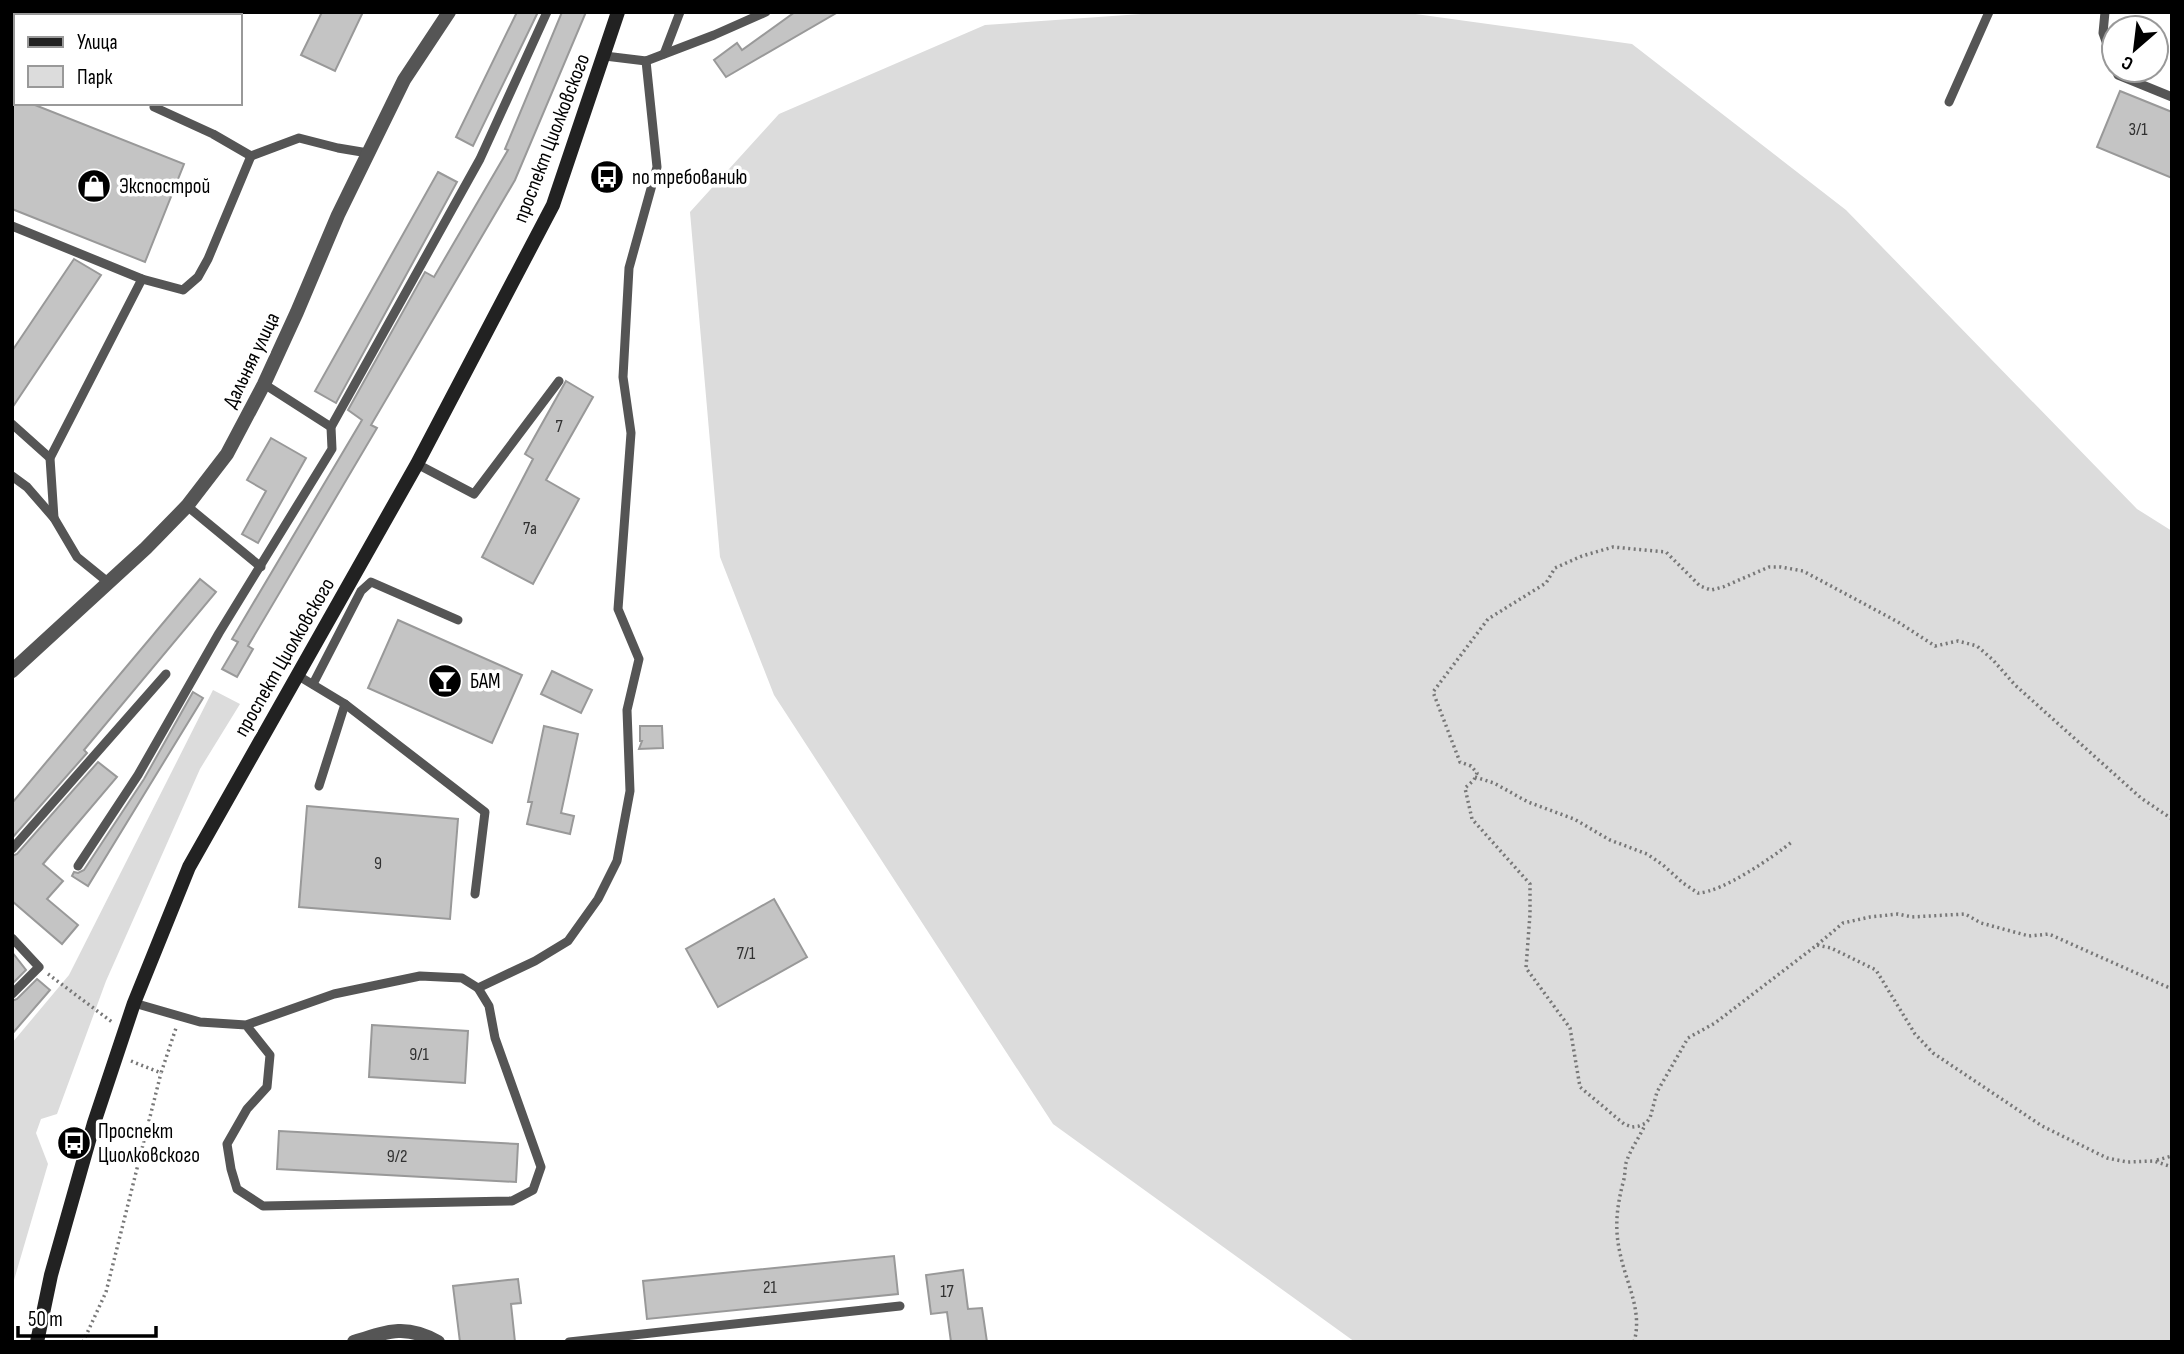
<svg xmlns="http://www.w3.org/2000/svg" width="2184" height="1354" viewBox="0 0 2184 1354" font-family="'Sofia Sans Condensed',sans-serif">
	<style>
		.green { fill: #dcdcdc }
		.building { fill: #c4c4c4; stroke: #999; stroke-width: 2 }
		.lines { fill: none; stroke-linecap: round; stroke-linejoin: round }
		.path { stroke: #777; stroke-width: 3.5; stroke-dasharray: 2 3.5; stroke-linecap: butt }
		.service { stroke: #555; stroke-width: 9 }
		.minor { stroke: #555; stroke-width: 14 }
		.tertiary { stroke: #555; stroke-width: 14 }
		.secondary { stroke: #222; stroke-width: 14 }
		.labels { text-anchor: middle; stroke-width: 7; stroke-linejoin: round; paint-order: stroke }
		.number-label { font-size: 18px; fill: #313131 }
		.street-label { font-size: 21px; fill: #000; stroke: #fff }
		.poi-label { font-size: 21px; fill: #000; stroke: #fff; text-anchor: start }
	</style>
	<rect width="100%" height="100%" fill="#fff"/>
	<g class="green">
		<polygon points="1170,12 1401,12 1632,44 1846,210 2137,509 2172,531 2172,1342 1355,1342 1053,1124 774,695 720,557 690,212 779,114 985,25"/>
		<polygon points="213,690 240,704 200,769 106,981 57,1114 41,1119 36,1133 48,1164 12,1287 12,1043 69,975"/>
	</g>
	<g class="building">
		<polygon points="322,12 363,12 335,71 301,55"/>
		<polygon points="517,12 538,12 473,146 456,137"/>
		<polygon points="562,12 586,12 515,180 371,425 377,428 248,646 253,649 237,677 222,669 238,642 232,639 362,420 348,410 425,272 434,277 508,150 505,149"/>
		<polygon points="795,12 838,12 726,77 714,60 737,43 742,50"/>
		<polygon points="2120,91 2172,112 2172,178 2097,147"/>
		<polygon points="12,103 30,103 184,164 145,262 12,209"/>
		<polygon points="438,172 457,182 336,403 315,391"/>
		<polygon points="74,259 101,275 12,408 12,351"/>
		<polygon points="566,381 593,397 546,480 579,499 533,584 482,557 533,459 525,454"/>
		<polygon points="271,438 306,458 258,543 242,534 266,491 247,480"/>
		<polygon points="200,579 216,592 84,750 87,753 12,838 12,803"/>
		<polygon points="398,620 522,675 492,743 368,688"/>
		<polygon points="552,671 592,690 581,713 541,694"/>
		<polygon points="193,692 203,698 88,886 72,876 74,872 78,873 84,870 144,779"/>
		<polygon points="544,726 578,734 561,813 574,816 570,834 527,824 532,802 528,802"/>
		<polygon points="640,726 662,726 663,748 639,749 642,741 640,741"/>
		<polygon points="98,762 117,777 43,864 63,881 47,899 78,925 62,944 12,901 12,856 17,854"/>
		<polygon points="307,806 458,819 450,919 299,907"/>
		<polygon points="774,899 807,957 718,1007 686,949"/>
		<polygon points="12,952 26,970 12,984"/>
		<polygon points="37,979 50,990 12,1034 12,1001 17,999"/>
		<polygon points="372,1025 468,1031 465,1083 369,1077"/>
		<polygon points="279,1131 518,1144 516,1182 277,1169"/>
		<polygon points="894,1256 898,1294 647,1319 643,1281"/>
		<polygon points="963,1270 968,1309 982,1308 987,1342 951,1342 947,1312 931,1314 926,1275"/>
		<polygon points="518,1279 521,1303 511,1304 515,1342 460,1342 453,1286"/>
	</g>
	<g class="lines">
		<g class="path">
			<path d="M1475,777l19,6 34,19 46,17 36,21 37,14 16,11 20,18 15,10c25,-1 75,-36 95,-52"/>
			<polyline points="2172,819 2141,798 2015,685 1993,660 1977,646 1958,641 1935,646 1898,622 1803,571 1781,567 1769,567 1723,587 1711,590 1700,586 1666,552 1613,547 1582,556 1555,568 1546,583 1488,619 1433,692 1460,762 1471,766 1477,773 1474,780 1465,788 1472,819 1530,884 1530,914 1526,968 1570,1028 1580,1087 1624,1124 1632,1127 1639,1126 1646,1123 1650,1118 1657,1092 1688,1038 1715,1023 1817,945 1831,948 1876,970 1915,1034 1933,1053 2042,1126 2107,1158 2127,1162 2154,1161 2172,1167"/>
			<polyline points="1817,945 1843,923 1870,917 1898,914 1912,917 1965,914 1981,923 2029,936 2049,934 2172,989"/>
			<polyline points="48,974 112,1022"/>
			<polyline points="131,1061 161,1073 176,1028"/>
			<polyline points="2157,1160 2172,1156"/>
			<polyline points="83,1342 106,1292 161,1073"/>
			<path d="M1634,1342c9,-31 -8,-59 -14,-89 -6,-26 -3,-48 4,-74 1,-5 1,-11 2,-16 4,-13 13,-25 19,-38"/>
		</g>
		<g class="service">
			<polyline points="2105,12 2103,33 2114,64"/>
			<polyline points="12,33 16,36"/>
			<polyline points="664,54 680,12"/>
			<polyline points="605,56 646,61 714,35 766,12"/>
			<polyline points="2116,70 2118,75 2172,97"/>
			<polyline points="1949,102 1989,12"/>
			<polyline points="156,103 154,107 213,134 251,156 299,138 338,148 368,153"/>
			<polyline points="12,226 142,279 183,290 198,277 208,259 251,156"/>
			<polyline points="264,384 331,427"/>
			<polyline points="12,424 50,458"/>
			<polyline points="417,464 474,494 559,381"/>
			<polyline points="12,476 27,487 54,518 77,557 109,583"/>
			<polyline points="187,506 261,567"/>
			<polyline points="54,518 50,458 142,279"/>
			<polyline points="297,675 345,704 319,786"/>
			<polyline points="313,684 361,591 371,582 458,620"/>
			<polyline points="345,704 485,812 475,894"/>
			<polyline points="12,849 166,674"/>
			<polyline points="78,866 138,775 219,633 332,449 331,427 480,159 547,12"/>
			<polyline points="12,938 39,967 12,994"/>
			<polyline points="478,988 535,961 568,941 598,899 617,861 630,791 627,710 639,659 618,609 631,433 623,377 629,268 657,167 646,61"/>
			<polyline points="134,1003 200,1022 246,1025 270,1055 267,1087 247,1109 227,1144 231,1169 237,1189 263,1206 512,1201 533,1190 541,1167 495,1038 489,1006 478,988 462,978 420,976 334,994 246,1025"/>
			<polyline points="569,1342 900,1306"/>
		</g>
		<path class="minor" d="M354,1342c34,-11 52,-18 84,0"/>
		<polyline class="tertiary" points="12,671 146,548 187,506 227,454 264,384 297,312 338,215 404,80 449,12"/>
		<polyline class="secondary" points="37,1342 51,1275 94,1123 134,1003 189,867 417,464 553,205 618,12"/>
	</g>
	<defs>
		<g id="bus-disc" transform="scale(1.75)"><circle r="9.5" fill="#000" stroke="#fff"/><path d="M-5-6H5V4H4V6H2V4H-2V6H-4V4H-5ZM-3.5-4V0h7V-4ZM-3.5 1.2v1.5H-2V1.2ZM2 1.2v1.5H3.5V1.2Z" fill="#fff"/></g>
		<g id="shop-disc" transform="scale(1.75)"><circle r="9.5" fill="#000" stroke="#fff"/><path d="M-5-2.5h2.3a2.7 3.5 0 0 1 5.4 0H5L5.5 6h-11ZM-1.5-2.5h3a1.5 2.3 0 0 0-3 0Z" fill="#fff"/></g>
		<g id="bar-disc" transform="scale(1.75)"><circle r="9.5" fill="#000" stroke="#fff"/><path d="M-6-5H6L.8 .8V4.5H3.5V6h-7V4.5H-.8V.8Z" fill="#fff"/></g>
	</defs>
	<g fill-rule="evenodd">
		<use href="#bus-disc" x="607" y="177"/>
		<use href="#shop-disc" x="94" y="186"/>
		<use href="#bar-disc" x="445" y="681"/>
		<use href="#bus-disc" x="74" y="1143"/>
	</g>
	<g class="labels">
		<g class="number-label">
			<text x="2138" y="135">3/1</text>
			<text x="559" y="432">7</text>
			<text x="530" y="534">7а</text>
			<text x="378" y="869">9</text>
			<text x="746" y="959">7/1</text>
			<text x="419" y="1060">9/1</text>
			<text x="397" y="1162">9/2</text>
			<text x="770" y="1293">21</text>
			<text x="947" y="1297">17</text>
		</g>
		<g class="street-label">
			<text transform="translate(551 138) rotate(-69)" y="7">проспект Циолковского</text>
			<text transform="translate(251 360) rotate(-64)" y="7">Дальняя улица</text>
			<text transform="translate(284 657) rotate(-60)" y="7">проспект Циолковского</text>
		</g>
		<g class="poi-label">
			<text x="632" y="184">по требованию</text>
			<text x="119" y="193">Экспострой</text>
			<text x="470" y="688">БАМ</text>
			<text x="98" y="1138">Проспект<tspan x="98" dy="24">Циолковского</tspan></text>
		</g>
	</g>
	<rect width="2184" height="1354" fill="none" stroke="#000000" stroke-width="28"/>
	<rect x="14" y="14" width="228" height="91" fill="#ffffff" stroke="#999999" stroke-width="2"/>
	<rect x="28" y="37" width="35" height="10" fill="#222222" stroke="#999999" stroke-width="2"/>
	<text x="77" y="49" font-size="21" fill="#000000">Улица</text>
	<rect x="28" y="66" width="35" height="21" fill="#dcdcdc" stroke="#999999" stroke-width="2"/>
	<text x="77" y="84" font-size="21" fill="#000000">Парк</text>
	<g transform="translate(2135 49) rotate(208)"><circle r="33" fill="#ffffff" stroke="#999999" stroke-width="2"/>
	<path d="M0-5L12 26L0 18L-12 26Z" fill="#000000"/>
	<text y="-10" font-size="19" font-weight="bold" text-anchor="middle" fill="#000000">С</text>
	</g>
	<path d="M18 1326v10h138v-10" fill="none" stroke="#000000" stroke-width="3.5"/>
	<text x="28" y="1326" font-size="21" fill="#000000" stroke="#ffffff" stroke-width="5" paint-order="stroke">50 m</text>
</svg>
